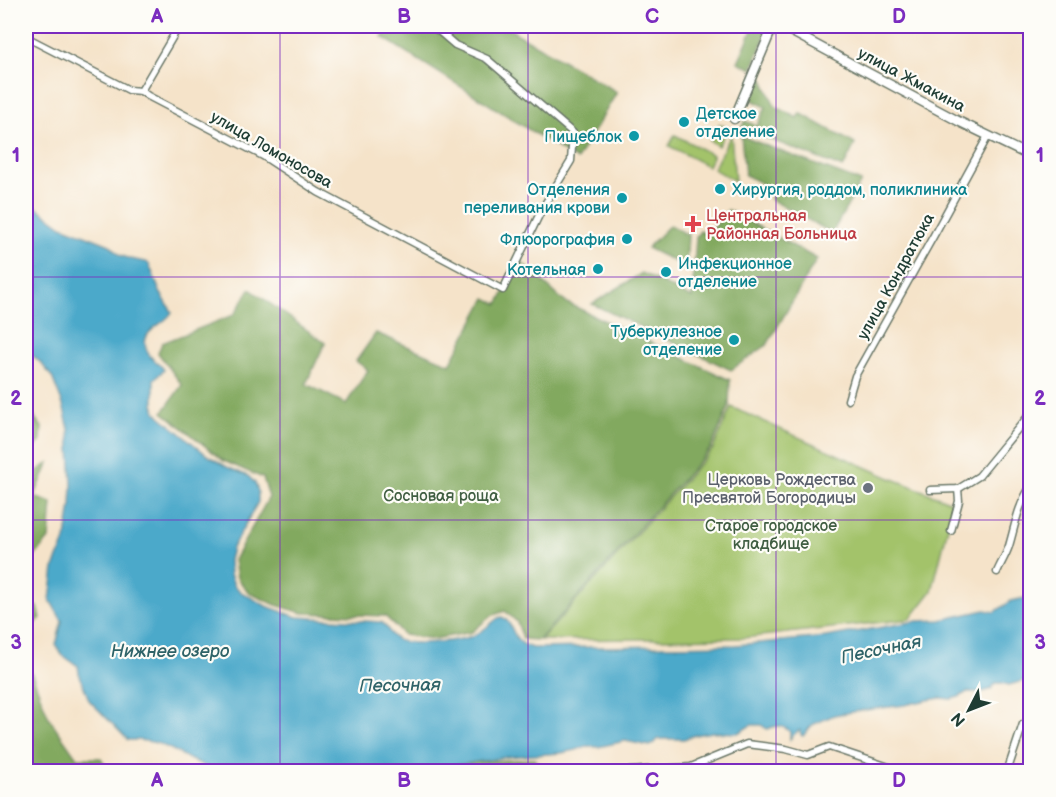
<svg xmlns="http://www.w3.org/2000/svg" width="1056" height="797" viewBox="0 0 1056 797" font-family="'Balsamiq Sans',sans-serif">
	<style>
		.green { fill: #a3c36b; stroke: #618050; stroke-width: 1.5 }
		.forest { fill: #82a95f; stroke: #50734a; stroke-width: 1.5 }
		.water { fill: #4ca9ca; stroke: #36737f; stroke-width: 1.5 }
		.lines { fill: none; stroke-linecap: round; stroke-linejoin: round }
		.street-casing { stroke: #6a7768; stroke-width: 9 }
		.secondary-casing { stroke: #6a7768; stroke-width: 11 }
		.street { stroke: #fff; stroke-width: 6 }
		.secondary { stroke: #fff; stroke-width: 8 }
		.grid { fill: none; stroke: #7b2cbf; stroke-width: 1.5; stroke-opacity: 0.55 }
		.culture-dot { fill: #0f9aa8; stroke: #fdfcf7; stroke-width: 2 }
		.health-dot { fill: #e0444e; stroke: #fdfcf7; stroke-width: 2 }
		.worship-dot { fill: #6b7280; stroke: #fdfcf7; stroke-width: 2 }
		.labels { text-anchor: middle; stroke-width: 4.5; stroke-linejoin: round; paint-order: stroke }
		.street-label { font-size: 16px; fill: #1f3d34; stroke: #fdfcf7 }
		.culture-label { font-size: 16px; fill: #0d838f; stroke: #fdfcf7; text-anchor: end }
		.health-label { font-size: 16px; fill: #be3a42; stroke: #fdfcf7; text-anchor: start }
		.worship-label { font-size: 16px; fill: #5b616d; stroke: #fdfcf7; text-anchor: end }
		.park-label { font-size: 16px; fill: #405e42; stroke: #fdfcf7 }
		.water-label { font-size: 18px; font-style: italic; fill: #2f6368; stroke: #fdfcf7 }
		.neatline { fill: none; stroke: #7b2cbf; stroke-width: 2 }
		.grid-label { font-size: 20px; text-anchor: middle; font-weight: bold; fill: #7b2cbf }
	</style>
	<rect width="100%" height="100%" fill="#fdfcf7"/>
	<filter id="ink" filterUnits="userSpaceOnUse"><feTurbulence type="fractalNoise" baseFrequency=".0167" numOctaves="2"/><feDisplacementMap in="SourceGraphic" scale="12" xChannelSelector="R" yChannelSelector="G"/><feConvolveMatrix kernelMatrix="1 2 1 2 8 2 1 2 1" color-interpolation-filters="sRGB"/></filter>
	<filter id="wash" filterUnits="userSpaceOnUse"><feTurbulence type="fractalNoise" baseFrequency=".008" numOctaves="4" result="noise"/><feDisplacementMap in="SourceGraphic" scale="24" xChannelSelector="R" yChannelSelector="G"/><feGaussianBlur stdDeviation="1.35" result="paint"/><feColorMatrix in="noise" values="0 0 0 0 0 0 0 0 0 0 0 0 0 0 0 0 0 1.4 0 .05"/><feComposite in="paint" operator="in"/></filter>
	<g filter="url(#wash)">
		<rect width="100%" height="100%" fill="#f5e3c9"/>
		<g class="green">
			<polygon points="719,124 728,128 718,146 710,141"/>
			<polygon points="675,135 713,155 708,166 669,146"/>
			<polygon points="731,135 735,181 713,169"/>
			<polygon points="731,407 888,477 954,503 932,591 910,619 743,638 541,640 713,449"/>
		</g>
		<g class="forest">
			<polygon points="389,26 428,26 433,28 435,26 504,26 617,92 577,160 382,37"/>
			<polygon points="754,26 769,26 752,69 738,62"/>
			<polygon points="761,75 775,106 797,118 800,113 855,144 843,168 741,128 745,121 757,126 766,107 750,99"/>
			<polygon points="741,136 861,182 832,233 770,199 774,190 745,175"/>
			<polygon points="728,210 817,259 767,345 731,370 592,304 642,273 692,298 696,237 700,231 708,235"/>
			<polygon points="670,225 688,235 686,267 647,248"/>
			<polygon points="521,262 565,302 730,380 729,406 711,448 539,640 523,639 517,622 505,611 491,616 472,632 434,639 404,635 385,616 303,613 276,605 249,593 237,578 234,560 269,497 263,478 224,461 163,412 182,385 158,353 162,343 234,315 250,289 325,343 306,384 346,404 368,370 356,361 376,333 450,364 486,298 498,304"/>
			<polygon points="26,407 42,427 41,441 26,457"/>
			<polygon points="49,463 34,497 52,503 49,539 30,562 26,581 26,485 34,473"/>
			<polygon points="26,602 38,607 41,618 26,631"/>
			<polygon points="26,659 49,718 77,758 101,758 109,771 26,771"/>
			<polygon points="534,759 549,771 420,771 476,762"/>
		</g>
		<path class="water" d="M26,202l11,6 25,18 48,19 10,10 10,4 16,3 3,2 11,28 12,20c-7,14 -36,18 -24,41 3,7 12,9 16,17l-10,9v25l2,8 5,5 46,38 20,12 21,9 7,7 3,8v11l-26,46 -3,12 1,14 4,11 7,7 25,14 31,11 84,5c7,4 8,13 15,17 12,8 66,2 79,-4 8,-4 15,-11 23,-17l4,-1c14,7 7,24 30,31l204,-3 90,-8 91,-16 23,-1 45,-10 10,2 16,-11 19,-4v82l-21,6 -7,-2h-6l-5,6 -9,3h-15l-8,5 -8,2 -10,-1 -14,2 -22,5 -40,5 -31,5 -22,10 -9,11 -2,-1 -1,-5 -4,2 -6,7v-7c-7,-7 -15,-7 -23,-3l-6,-4h-10l-13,8 -26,-1 -17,3 -11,4h-25l-9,7 -25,-5 -27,6 -11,-1 -11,4 -15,3 -54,4 -95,15 -200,-1c-6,-6 -13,-7 -21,-11 -24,-13 -34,-21 -63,-20l-39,-40 -10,-27 -1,-7 -16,-11 -6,-10 6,-24 -12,-21 4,-32 12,-30 5,-33 1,-20 -3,-56 -6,-24 -11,-28 -11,-14 -15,-13z"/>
	</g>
	<g filter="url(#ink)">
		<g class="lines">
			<g class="street-casing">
				<g id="street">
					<polyline points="26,37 129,90 141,91 148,96 263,156 318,192 503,290 542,209 571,161 573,133 487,59 455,45 433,26"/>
					<polyline points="141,91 179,26"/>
					<polyline points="848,400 855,376 934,235 988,136"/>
					<polyline points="930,490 958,489 979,476 1030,414"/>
					<polyline points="951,531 959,501 958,489"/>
					<path d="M997,572c4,-9 9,-17 12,-26 6,-20 9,-41 21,-58"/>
					<polyline points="614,772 691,767 747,744 786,749 808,755 829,747 904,772"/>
					<polyline points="1007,772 1023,724 1030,723"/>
				</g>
			</g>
			<g class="secondary-casing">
				<g id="secondary">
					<polyline points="781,26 960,122 1030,156"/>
					<polyline points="734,119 773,26"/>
				</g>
			</g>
			<use href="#street" class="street"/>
			<use href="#secondary" class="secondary"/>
		</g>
	</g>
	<path class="grid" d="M280,26v746M528,26v746M776,26v746M26,277h1004M26,520h1004"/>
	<g class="culture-dot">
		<circle cx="684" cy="122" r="6"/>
		<circle cx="634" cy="136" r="6"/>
		<circle cx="720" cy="189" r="6"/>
		<circle cx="622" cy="198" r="6"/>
		<circle cx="627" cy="239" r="6"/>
		<circle cx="598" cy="269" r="6"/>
		<circle cx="666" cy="272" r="6"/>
		<circle cx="734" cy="340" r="6"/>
	</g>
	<path class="health-dot" d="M690 215h6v6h6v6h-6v6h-6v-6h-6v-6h6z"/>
	<circle class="worship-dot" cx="868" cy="488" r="6"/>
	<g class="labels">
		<g class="street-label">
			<text transform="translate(912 79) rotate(28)" y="6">улица Жмакина</text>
			<text transform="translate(272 149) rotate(30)" y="6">улица Ломоносова</text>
			<text transform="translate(895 276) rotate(-61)" y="6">улица Кондратюка</text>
		</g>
		<g class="culture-label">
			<text x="696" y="119" text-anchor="start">Детское<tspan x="696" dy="18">отделение</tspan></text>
			<text x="622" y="142">Пищеблок</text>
			<text x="610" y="195">Отделения<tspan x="610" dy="18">переливания крови</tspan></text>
			<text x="732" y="195" text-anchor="start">Хирургия, роддом, поликлиника</text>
			<text x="615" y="245">Флюорография</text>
			<text x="678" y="269" text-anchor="start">Инфекционное<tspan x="678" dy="18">отделение</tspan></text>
			<text x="586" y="275">Котельная</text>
			<text x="722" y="337">Туберкулезное<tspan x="722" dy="18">отделение</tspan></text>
		</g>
		<g class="health-label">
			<text x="706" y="221">Центральная<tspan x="706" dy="18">Районная Больница</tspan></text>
		</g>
		<g class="worship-label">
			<text x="856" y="485">Церковь Рождества<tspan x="856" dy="18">Пресвятой Богородицы</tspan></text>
		</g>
		<g class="park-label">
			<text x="441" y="501">Сосновая роща</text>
			<text x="771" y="531">Старое городское<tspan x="771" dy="18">кладбище</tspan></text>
		</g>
		<g class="water-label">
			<text transform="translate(881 649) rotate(-12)" y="6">Песочная</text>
			<text x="170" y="657">Нижнее озеро</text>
			<text transform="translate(400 685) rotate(-1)" y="6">Песочная</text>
		</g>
	</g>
	<rect width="1056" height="797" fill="none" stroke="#fdfcf7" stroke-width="66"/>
	<g transform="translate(969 710) rotate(228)" stroke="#fdfcf7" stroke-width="4.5" paint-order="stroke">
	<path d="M0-4.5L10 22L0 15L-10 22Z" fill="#1f3d34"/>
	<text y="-9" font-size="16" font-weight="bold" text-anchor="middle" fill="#1f3d34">N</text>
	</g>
	<rect x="33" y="33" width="990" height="731" class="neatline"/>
	<g class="grid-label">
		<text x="157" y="23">A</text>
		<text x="404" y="23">B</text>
		<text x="652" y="23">C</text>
		<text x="899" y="23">D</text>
		<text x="16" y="162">1</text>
		<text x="1040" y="162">1</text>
		<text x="16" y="405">2</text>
		<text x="1040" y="405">2</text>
		<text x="16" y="649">3</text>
		<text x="1040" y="649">3</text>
		<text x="157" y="787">A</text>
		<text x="404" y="787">B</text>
		<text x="652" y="787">C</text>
		<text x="899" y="787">D</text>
	</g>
</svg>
